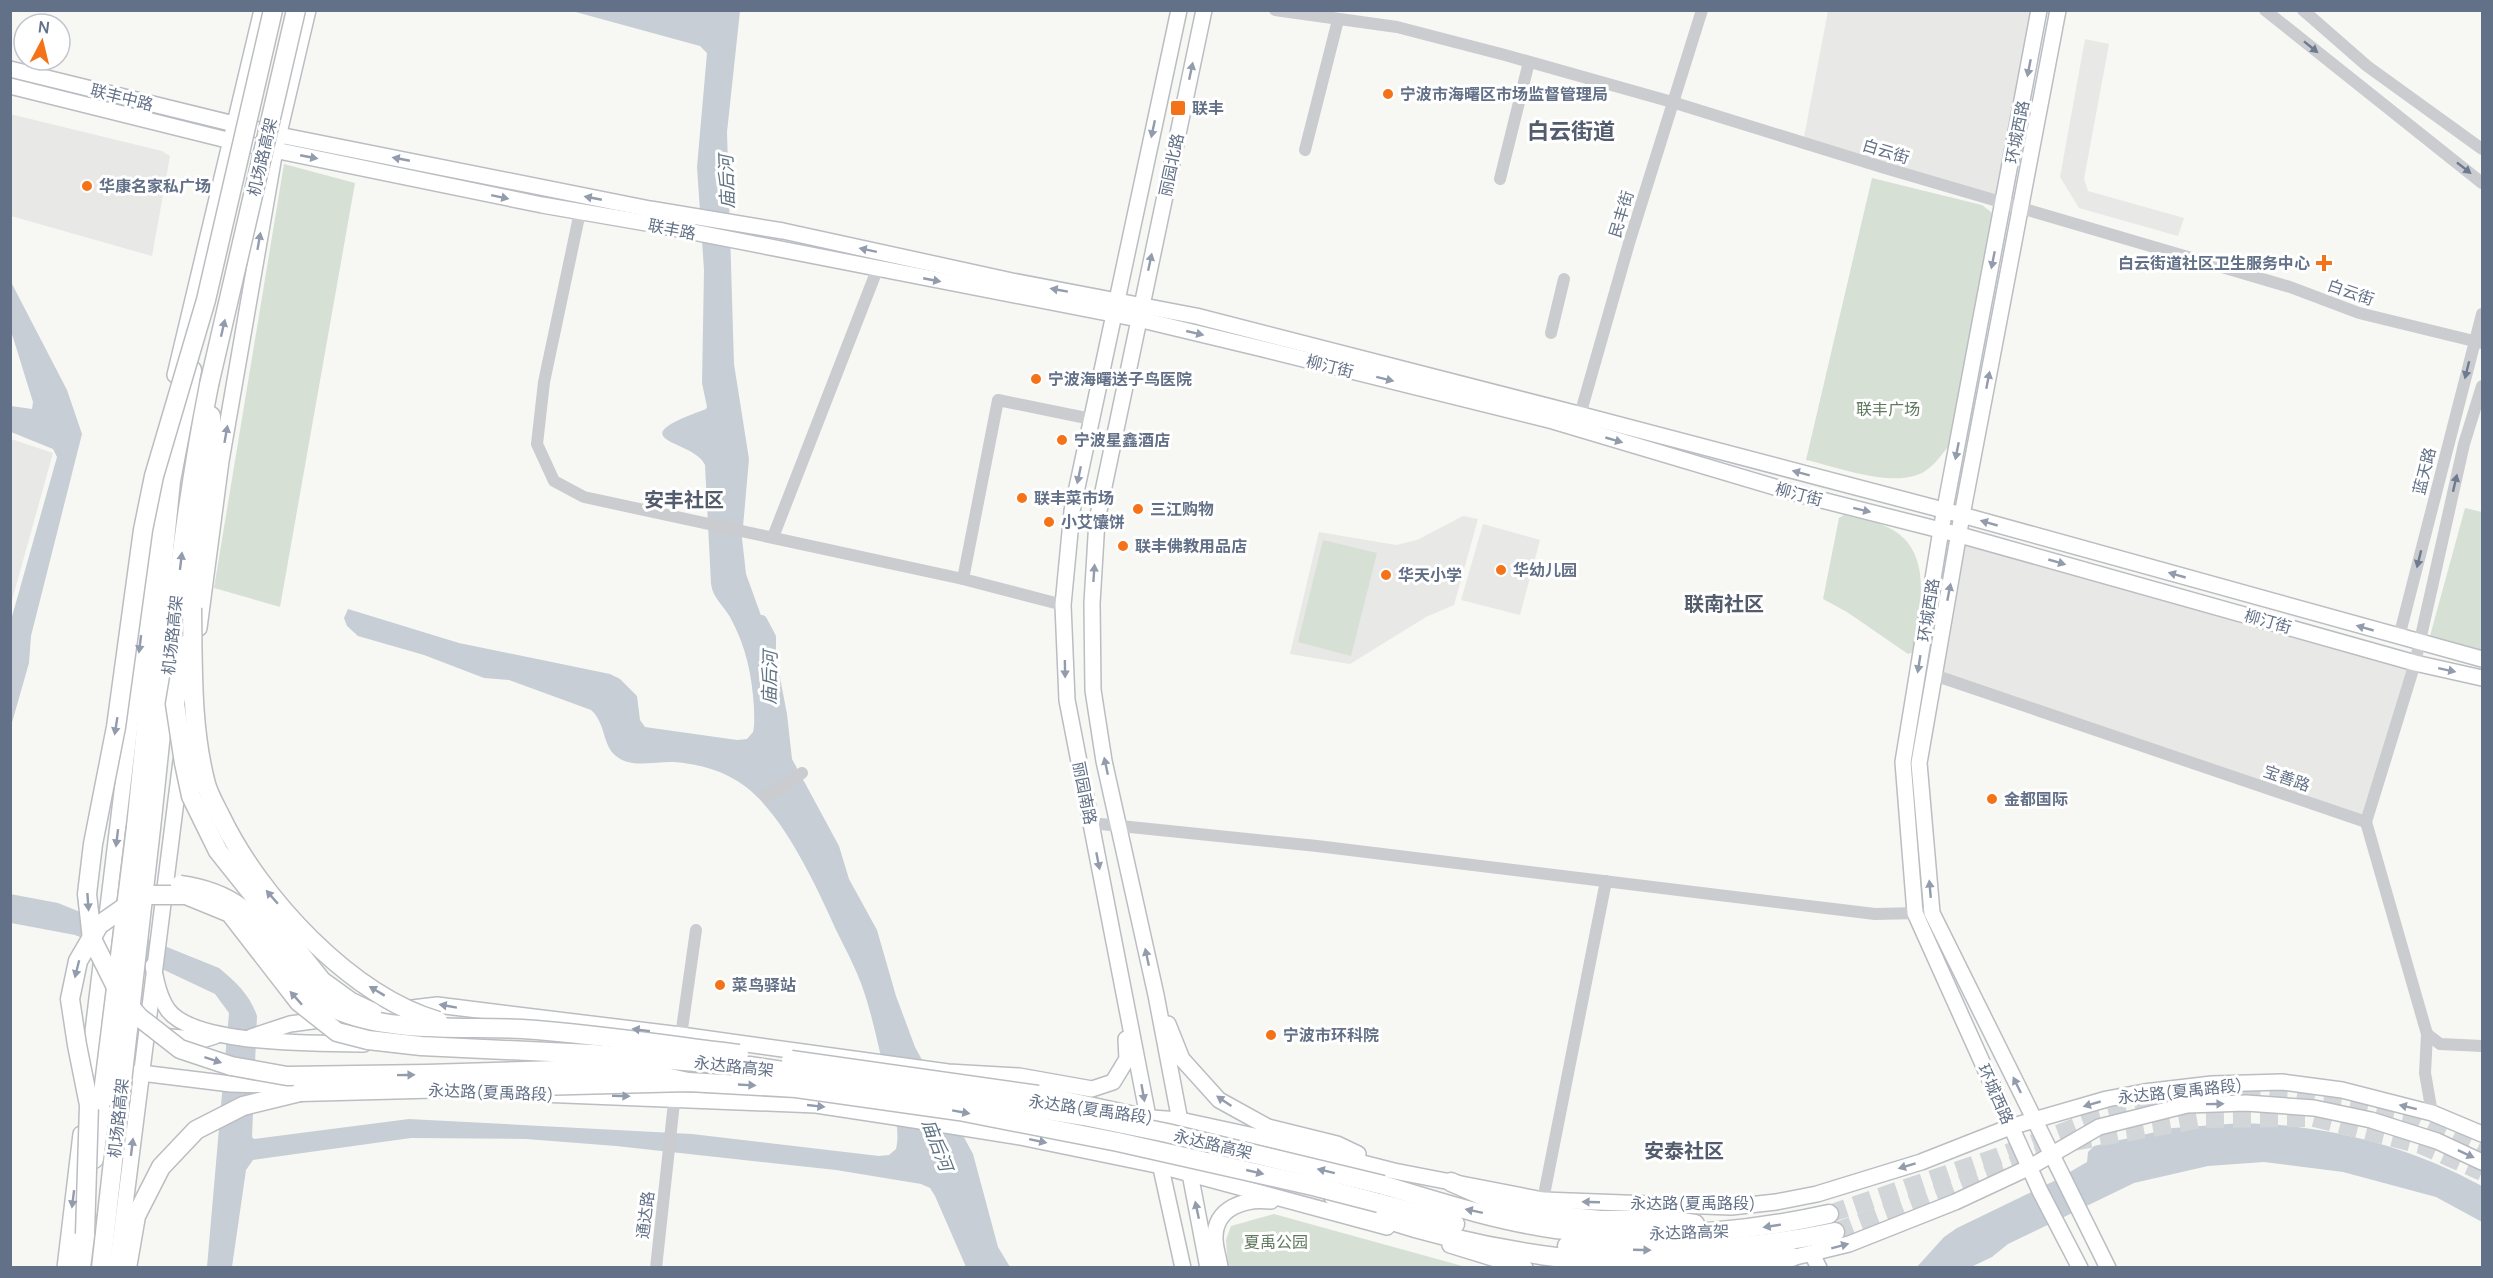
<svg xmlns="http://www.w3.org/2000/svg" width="2493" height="1278" viewBox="0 0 2493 1278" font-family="Manrope,'Noto Sans SC',sans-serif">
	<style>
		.built { fill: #e8e8e7 }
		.green { fill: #d7e0d5 }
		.water { fill: #c7ced5 }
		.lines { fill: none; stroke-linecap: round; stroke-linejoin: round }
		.canal { stroke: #c7ced5; stroke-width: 10 }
		.highway-tunnel { stroke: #d2d6d9; stroke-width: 18; stroke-dasharray: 18 9; stroke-linecap: butt }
		.major-casing { stroke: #babdc2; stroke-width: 18 }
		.highway-casing { stroke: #bbbdc1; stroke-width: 21 }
		.minor { stroke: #caccd0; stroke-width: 12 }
		.major { stroke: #fff; stroke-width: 15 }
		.highway { stroke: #fff; stroke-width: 18 }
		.highway-bridge-casing { stroke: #bbbdc1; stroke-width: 21; stroke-linecap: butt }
		.highway-bridge { stroke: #fff; stroke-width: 18 }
		.oneway { fill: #6d7a8f }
		.oneway2 { fill: #929cac }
		.poi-dot { fill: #f47318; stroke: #fff; stroke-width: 2 }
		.labels { text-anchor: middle; stroke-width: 6; stroke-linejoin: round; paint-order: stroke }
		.poi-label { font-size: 16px; font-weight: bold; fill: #637188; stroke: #fff; text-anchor: start }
		.street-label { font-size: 16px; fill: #637188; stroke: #fff }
		.park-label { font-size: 16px; fill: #60795f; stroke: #fff }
		.water-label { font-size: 18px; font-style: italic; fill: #5f7384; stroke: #fff }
		.quarter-label { font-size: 20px; font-weight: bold; fill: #525c6c; stroke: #fff }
		.district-label { font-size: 22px; font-weight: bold; fill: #525c6c; stroke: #fff }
	</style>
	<rect width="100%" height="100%" fill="#f7f8f4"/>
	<g class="built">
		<polygon points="1828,11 2033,11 1996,197 1804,137"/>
		<polygon points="2085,39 2109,44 2084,179 2088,191 2184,218 2178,236 2079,208 2060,177"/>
		<polygon points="10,114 162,151 170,156 152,256 11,216"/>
		<polygon points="11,439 53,453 11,604 10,439"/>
		<polygon points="1463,516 1478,519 1454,605 1426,617 1350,664 1290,654 1319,532 1396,545 1417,540"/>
		<polygon points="1483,524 1540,540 1520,615 1461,600"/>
		<polygon points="1963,539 2411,665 2362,817 1939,672"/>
	</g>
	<g class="green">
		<polygon points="284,164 355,183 280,607 214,588"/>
		<path d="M1872,178l110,27 9,7 2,9 -42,222c-9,11 -20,28 -34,32 -30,11 -80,-8 -111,-15z"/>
		<polygon points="2465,508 2482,512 2482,650 2430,636"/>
		<path d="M1844,515c15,4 36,7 49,15 42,25 26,84 20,122l-5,2 -61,-42 -24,-13 16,-81z"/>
		<polygon points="1323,540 1377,553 1351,656 1298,642"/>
		<polygon points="1274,1214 1466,1267 1228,1267 1226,1240 1231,1226"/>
	</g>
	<g class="water">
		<path d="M572,11h168l-13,121 7,232 15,95 -7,79 4,36 30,83 11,57 5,45 47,87 10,33 28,51 19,66 19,51 58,107 25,93 12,20h-44l-31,-71 -5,-8 -9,-4 -85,-14 -220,-24 -90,-7 -115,-1 -158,22 -7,10 -14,97h-25l22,-254 -14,-19 -53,-25 -87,-34 -64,-12 -1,-29 48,9 161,65c17,14 31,27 38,48l-5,121 2,2 155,-20 283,15 187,22 10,-1 7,-6c5,-21 -4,-46 -9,-67 -8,-32 -14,-65 -25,-96 -6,-17 -15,-34 -23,-50 -21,-46 -53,-118 -93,-149 -20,-16 -47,-23 -72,-25 -18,-1 -43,7 -58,-6 -14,-11 -10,-33 -25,-46l-82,-30 -25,-2 -60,-23 -66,-19 -11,-10 -3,-8 4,-9 111,34 151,31 10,5 17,17 3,24 5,7 92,13 10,-1 6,-7c2,-8 1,-16 1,-24 -2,-33 -8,-62 -24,-91 -7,-12 -17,-19 -19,-33l-6,-119c-11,-26 -91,-23 1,-56l1,-2 -5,-24 2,-113 -7,-103 10,-114 -7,-7z"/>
		<polygon points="11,282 67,390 82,434 31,636 29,663 11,726 11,620 57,457 53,449 11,432 11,406 32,409 33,402 11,331"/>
		<path d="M2242,1123c86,2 165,22 240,63v36l-46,-25 -93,-25 -79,-10 -56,4 -74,17 -126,61 -16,13 -21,10 -55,1 28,-31 13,-9 99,-48 31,-18 1,-10 6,-6 79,-18z"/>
	</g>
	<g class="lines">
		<polyline class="canal" points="762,620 771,637 771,653"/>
		<g class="highway-tunnel">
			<polyline points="2073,1142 2202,1119 2314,1118 2421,1145 2482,1172"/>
			<polyline points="1829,1214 1997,1157 2086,1123 2150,1106 2221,1096 2296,1098 2406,1118 2482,1153"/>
			<polyline points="1835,1232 2041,1154"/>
		</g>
		<g class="major-casing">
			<g id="major">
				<polyline points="1204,10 1097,520 1092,603 1093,690 1104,761 1156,995 1208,1268"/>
				<polyline points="2039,10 1941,530 1903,762 1915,913 2040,1191 2080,1268"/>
				<polyline points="2058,10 1962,515 1919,763 1932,913 2108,1268"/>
				<polyline points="10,69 279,135 650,209 783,231 1012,281 1196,316 1582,415 1962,515 2482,659"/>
				<polyline points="10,86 231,141 542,205 652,224 1138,319 1263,349 1553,421 1798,494 1960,535 2415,663 2482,678"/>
				<polyline points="175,375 262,10"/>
				<polyline points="199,628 221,461 275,150 308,10"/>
				<path d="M153,966c3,15 6,31 15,44 27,36 153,33 196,34"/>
				<polyline points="363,1014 437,1005 681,1035 948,1072 1019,1076 1092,1089 1113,1082 1127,1059 1126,1039"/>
				<polyline points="1168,1024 1182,1059 1219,1100 1268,1127 1337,1144 1358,1154"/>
				<polyline points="161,1036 202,1040 215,1036"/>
				<polyline points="251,1037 290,1024 327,1019"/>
				<polyline points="88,1074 141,1073 231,1084 309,1086"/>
				<polyline points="87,1081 158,494"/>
				<polyline points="540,1094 816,1105 895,1117 1020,1137 1161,1166 1387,1227"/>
				<polyline points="1137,1117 1180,1120 1272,1140 1394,1171 1543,1200 1731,1207 1776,1202 1817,1194 1921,1162 2010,1127 2107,1099 2144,1092 2212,1084 2282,1082 2342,1090 2432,1113 2482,1134"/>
				<polyline points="1150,1127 1067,700 1063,605 1072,511 1179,10"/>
				<polyline points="1159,1159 1183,1268"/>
				<polyline points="1450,1245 1525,1268"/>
				<polyline points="1812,1254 1819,1268"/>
				<polyline points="1783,1260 1849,1244 1955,1202 2030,1167 2099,1127 2187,1105 2246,1103 2314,1108 2371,1120 2437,1141 2482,1162"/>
				<polyline points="65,1268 81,1134"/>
				<polyline points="117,1268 181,761"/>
				<path d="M1220,1268c-1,-10 -5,-20 -5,-29 -1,-32 31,-41 56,-38"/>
			</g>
		</g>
		<g class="highway-casing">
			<g id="highway">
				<polyline points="192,608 212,446 211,416"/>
				<polyline points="136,827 171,481 192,370"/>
				<path d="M151,828c16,-148 29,-297 58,-443"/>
				<polyline points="1038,1095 1148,1119"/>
				<polyline points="94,1159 102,1101"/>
				<polyline points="1451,1182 1499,1203 1561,1216 1600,1220 1668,1220 1695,1224"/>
				<path d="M1383,1185c56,17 115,36 173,44 91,11 183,5 273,-15"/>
				<path d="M1333,1196c15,7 30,16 46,21 103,34 222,52 331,48 27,-2 55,-5 82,-8"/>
				<polyline points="1379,1203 1455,1224"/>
				<path d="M1567,1246c34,2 69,5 102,5 56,-1 112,-8 166,-19"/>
				<polyline points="81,1268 87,1219"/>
				<polyline points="101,1268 119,1108"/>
				<polyline points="127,1268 136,1216 161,1167 196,1130 243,1106 300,1092"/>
			</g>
		</g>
		<g class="minor">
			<polyline points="1275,10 1397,27 1505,55 1672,102 1885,168 2290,287 2359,313 2482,343"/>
			<polyline points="2265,10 2482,183"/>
			<polyline points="2303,10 2367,66 2482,149"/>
			<polyline points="1305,150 1338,20"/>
			<polyline points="1500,179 1529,62"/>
			<polyline points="580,212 544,382 537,444 554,481 584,497 963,579 1063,605"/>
			<polyline points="1551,333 1564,279"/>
			<polyline points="1578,422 1629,243 1702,10"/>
			<polyline points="773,537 877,270"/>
			<polyline points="963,579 998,400 1091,419"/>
			<polyline points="2399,637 2482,314"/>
			<polyline points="1934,675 2366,822 2427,1034 2440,1044 2482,1046"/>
			<polyline points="766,797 802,773"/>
			<polyline points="2366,822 2415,663 2464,444 2482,386"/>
			<polyline points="1091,823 1317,846 1875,914 1921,913"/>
			<polyline points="2427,1034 2425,1073 2432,1113"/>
			<polyline points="680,1043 696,930"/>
			<polyline points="1543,1200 1606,881"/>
			<polyline points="656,1268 677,1075"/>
		</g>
		<use href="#major" class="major"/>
		<use href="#highway" class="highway"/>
		<g class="highway-bridge-casing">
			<g id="highway-bridge">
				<polyline points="273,10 206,300 154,476 143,530 116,727 93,844 87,894 92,939 120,995 139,1017 180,1049 231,1066 287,1076 427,1074 589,1069 638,1071 688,1082"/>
				<polyline points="209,385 296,10"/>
				<path d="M192,608c1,59 -1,119 14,176 3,11 10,23 15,33 39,81 129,178 217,204"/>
				<polyline points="185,645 175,704 184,763 191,796 218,851 322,981 351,1002 372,1012"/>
				<path d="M180,885c52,7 75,30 105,71 17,22 30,46 57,56 53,21 124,14 180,17 73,5 145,16 217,25"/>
				<polyline points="791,1060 1038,1095"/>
				<polyline points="300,1092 688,1082 796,1088 959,1111 1118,1142 1313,1186 1379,1203"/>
				<polyline points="102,1101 136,827"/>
				<polyline points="119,1108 151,828"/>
				<polyline points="85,1234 89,1105 77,1045 70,999 78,961 99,925 129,904 150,895 186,895 230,913 299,1002 337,1032 368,1040 421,1046 592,1054 749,1066 936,1093 1084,1116 1167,1133 1383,1185"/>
			</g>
		</g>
		<use href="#highway-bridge" class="highway-bridge"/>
	</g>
	<defs><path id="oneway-solid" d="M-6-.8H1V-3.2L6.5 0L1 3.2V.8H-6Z" transform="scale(1.5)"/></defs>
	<g class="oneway">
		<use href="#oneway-solid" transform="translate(2311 47) rotate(39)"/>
		<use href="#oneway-solid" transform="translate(2464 168) rotate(38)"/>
		<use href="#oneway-solid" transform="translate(2467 370) rotate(104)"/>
		<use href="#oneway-solid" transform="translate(2455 483) rotate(-77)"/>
		<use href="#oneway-solid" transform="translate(2419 559) rotate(104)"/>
	</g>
	<g class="oneway2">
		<use href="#oneway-solid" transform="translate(2029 68) rotate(101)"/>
		<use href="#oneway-solid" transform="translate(1191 71) rotate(-78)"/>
		<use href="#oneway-solid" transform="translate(1153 129) rotate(102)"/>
		<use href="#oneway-solid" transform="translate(309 157) rotate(11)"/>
		<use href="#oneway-solid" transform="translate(401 159) rotate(-169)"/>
		<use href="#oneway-solid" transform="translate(500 197) rotate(12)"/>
		<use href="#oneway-solid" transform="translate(593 198) rotate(-169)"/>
		<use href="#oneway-solid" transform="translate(259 241) rotate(-80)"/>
		<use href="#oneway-solid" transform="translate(868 250) rotate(-168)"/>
		<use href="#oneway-solid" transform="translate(1993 260) rotate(101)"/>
		<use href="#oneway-solid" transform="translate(1150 262) rotate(-78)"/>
		<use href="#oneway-solid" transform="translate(932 280) rotate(11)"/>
		<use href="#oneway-solid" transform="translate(1059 290) rotate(-170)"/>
		<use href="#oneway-solid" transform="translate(223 328) rotate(-77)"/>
		<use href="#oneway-solid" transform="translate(1195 333) rotate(13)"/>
		<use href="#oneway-solid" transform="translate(1385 379) rotate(14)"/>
		<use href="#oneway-solid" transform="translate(1988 380) rotate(-79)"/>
		<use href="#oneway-solid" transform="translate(226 434) rotate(-80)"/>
		<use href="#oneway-solid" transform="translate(1614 440) rotate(16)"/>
		<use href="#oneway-solid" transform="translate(1957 451) rotate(101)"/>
		<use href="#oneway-solid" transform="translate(1801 473) rotate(-165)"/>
		<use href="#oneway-solid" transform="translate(1079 475) rotate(102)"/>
		<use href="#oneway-solid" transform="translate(1862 510) rotate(14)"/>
		<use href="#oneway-solid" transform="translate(1989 523) rotate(-164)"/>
		<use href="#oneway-solid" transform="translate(181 561) rotate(-83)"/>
		<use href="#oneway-solid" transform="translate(2057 562) rotate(16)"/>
		<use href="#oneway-solid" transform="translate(1094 573) rotate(-86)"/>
		<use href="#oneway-solid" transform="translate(2177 575) rotate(-164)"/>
		<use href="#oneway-solid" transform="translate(1949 592) rotate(-79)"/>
		<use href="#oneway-solid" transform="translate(2365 628) rotate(-164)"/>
		<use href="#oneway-solid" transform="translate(140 644) rotate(97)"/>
		<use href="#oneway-solid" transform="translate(1919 664) rotate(99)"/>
		<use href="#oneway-solid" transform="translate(1065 669) rotate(89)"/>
		<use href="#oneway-solid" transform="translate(2447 670) rotate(12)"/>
		<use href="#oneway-solid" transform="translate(116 726) rotate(99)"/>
		<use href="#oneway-solid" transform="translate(1106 766) rotate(-102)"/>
		<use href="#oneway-solid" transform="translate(117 838) rotate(97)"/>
		<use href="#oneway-solid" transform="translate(1098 861) rotate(79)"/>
		<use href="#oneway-solid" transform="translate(1930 889) rotate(-95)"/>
		<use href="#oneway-solid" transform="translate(272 897) rotate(-131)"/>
		<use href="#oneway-solid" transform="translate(88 902) rotate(86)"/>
		<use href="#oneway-solid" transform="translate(1147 957) rotate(-102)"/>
		<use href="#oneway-solid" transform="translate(77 969) rotate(104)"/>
		<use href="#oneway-solid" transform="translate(377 991) rotate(-149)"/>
		<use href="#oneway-solid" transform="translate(296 998) rotate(-132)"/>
		<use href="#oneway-solid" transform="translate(448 1006) rotate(-170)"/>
		<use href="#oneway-solid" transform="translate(641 1030) rotate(-173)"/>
		<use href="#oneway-solid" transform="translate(213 1060) rotate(18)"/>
		<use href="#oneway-solid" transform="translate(406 1075) rotate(-1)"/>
		<use href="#oneway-solid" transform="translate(747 1085) rotate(3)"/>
		<use href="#oneway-solid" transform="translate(2017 1085) rotate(-116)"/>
		<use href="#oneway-solid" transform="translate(1143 1093) rotate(80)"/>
		<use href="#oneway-solid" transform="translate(621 1096) rotate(2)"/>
		<use href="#oneway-solid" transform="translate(1224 1101) rotate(-146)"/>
		<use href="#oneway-solid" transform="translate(2092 1104) rotate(164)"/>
		<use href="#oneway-solid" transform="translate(2215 1104) rotate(-1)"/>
		<use href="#oneway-solid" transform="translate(816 1106) rotate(6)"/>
		<use href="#oneway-solid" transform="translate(2408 1107) rotate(-166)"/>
		<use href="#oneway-solid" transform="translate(961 1112) rotate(10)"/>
		<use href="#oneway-solid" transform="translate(1038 1141) rotate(12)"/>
		<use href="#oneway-solid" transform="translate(132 1147) rotate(-83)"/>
		<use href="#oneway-solid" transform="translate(2466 1154) rotate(25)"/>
		<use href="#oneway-solid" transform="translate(1907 1166) rotate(163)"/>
		<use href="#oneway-solid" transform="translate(1326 1171) rotate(-166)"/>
		<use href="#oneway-solid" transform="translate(1255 1172) rotate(13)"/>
		<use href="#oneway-solid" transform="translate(73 1199) rotate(97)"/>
		<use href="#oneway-solid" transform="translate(1591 1202) rotate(-178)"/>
		<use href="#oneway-solid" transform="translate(1197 1210) rotate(-102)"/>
		<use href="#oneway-solid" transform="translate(1474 1211) rotate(-168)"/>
		<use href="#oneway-solid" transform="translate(1772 1226) rotate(171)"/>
		<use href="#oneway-solid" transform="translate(1840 1246) rotate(-15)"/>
		<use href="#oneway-solid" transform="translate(1642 1250) rotate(2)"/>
	</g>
	<g class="poi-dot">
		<circle cx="1388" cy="94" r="6"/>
		<rect x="1170" y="100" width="16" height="16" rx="3"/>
		<circle cx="87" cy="186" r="6"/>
		<path d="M2321 254h6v6h6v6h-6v6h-6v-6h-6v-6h6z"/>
		<circle cx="1036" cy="379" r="6"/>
		<circle cx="1062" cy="440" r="6"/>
		<circle cx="1022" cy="498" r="6"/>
		<circle cx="1138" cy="509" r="6"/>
		<circle cx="1049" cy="522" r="6"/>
		<circle cx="1123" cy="546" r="6"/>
		<circle cx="1501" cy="570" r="6"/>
		<circle cx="1386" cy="575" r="6"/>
		<circle cx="1992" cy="799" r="6"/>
		<circle cx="720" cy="985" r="6"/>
		<circle cx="1271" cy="1035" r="6"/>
	</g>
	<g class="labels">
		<g class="poi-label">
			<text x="1400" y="100">宁波市海曙区市场监督管理局</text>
			<text x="1192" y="114">联丰</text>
			<text x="99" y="192">华康名家私广场</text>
			<text x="2310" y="269" text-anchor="end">白云街道社区卫生服务中心</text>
			<text x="1048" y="385">宁波海曙送子鸟医院</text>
			<text x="1074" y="446">宁波星鑫酒店</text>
			<text x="1034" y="504">联丰菜市场</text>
			<text x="1150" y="515">三江购物</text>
			<text x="1061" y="528">小艾馕饼</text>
			<text x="1135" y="552">联丰佛教用品店</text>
			<text x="1513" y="576">华幼儿园</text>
			<text x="1398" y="581">华天小学</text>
			<text x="2004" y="805">金都国际</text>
			<text x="732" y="991">菜鸟驿站</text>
			<text x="1283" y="1041">宁波市环科院</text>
		</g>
		<g class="street-label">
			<text transform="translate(122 97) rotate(14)" y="6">联丰中路</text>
			<text transform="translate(2017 132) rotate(-79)" y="6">环城西路</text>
			<text transform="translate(1886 151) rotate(17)" y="6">白云街</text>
			<text transform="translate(262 157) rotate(-77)" y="6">机场路高架</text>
			<text transform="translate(1171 165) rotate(-78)" y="6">丽园北路</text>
			<text transform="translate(1621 214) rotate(-73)" y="6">民丰街</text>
			<text transform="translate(672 229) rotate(11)" y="6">联丰路</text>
			<text transform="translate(2351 292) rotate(19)" y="6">白云街</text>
			<text transform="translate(1330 366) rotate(14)" y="6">柳汀街</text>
			<text transform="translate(2424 471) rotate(-76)" y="6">蓝天路</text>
			<text transform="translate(1799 494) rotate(15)" y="6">柳汀街</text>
			<text transform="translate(1928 610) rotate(-81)" y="6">环城西路</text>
			<text transform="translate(2268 621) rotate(16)" y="6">柳汀街</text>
			<text transform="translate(172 635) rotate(-84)" y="6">机场路高架</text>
			<text transform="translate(2287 778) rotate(19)" y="6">宝善路</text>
			<text transform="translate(1085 793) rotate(79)" y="6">丽园南路</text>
			<text transform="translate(734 1066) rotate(6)" y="6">永达路高架</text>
			<text transform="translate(2180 1091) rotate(-6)" y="6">永达路(夏禹路段)</text>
			<text transform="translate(491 1092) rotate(2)" y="6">永达路(夏禹路段)</text>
			<text transform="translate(1996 1094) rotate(66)" y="6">环城西路</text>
			<text transform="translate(1091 1109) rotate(8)" y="6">永达路(夏禹路段)</text>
			<text transform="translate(118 1118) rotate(-84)" y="6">机场路高架</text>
			<text transform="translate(1213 1144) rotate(13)" y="6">永达路高架</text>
			<text x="1693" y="1209">永达路(夏禹路段)</text>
			<text transform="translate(645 1215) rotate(-83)" y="6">通达路</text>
			<text transform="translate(1689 1232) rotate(-2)" y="6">永达路高架</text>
		</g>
		<g class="park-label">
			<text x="1888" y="415">联丰广场</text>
			<text x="1276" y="1248">夏禹公园</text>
		</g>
		<g class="water-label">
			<text transform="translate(727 182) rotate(-92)" y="6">庙后河</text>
			<text transform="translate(770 678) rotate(-89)" y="6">庙后河</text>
			<text transform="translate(937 1145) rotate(69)" y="6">庙后河</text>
		</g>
		<g class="quarter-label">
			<text x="684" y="507">安丰社区</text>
			<text x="1724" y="611">联南社区</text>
			<text x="1684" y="1158">安泰社区</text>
		</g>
		<g class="district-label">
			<text x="1571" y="139">白云街道</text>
		</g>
	</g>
	<rect width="2493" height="1278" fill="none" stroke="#637188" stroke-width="24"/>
	<g transform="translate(42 42) rotate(7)"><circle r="28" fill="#ffffff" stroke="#c1c6cf" stroke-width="1.5"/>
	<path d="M0-4.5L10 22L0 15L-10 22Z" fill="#f47318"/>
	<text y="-9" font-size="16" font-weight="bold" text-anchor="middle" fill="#637188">N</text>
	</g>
</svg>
